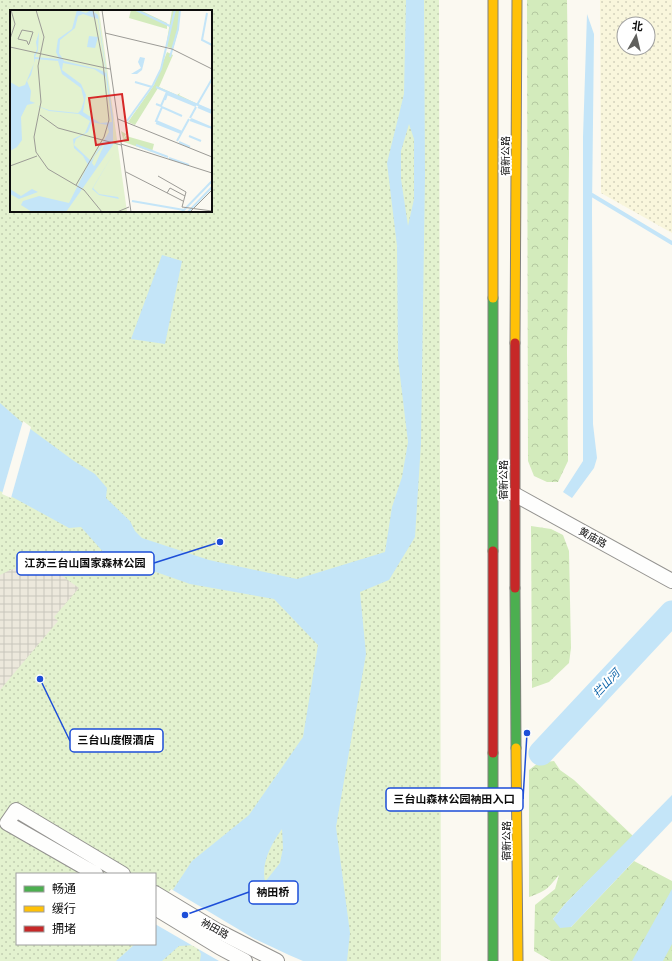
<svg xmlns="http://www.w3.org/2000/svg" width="672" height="961" viewBox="0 0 672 961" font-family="Lora,'Noto Sans SC',serif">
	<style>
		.farmland { fill: url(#farmland-dots); fill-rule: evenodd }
		.forest { fill: url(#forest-crowns) }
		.park { fill: url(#park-dots); fill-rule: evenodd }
		.plaza { fill: url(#plaza-grid) }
		.water { fill: #c4e5f8; fill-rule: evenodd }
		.pier { fill: #fbf9f1 }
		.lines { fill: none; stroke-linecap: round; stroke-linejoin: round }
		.stream { stroke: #c4e5f8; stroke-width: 4 }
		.river { stroke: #c4e5f8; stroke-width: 25 }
		.street-casing { stroke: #949390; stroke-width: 16 }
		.fast-casing { stroke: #81817d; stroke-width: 11 }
		.slow-casing { stroke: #81817d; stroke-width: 11 }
		.jam-casing { stroke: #81817d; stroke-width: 11 }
		.street { stroke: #fefefd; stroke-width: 14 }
		.fast { stroke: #4caf50; stroke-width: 9 }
		.slow { stroke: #ffc107; stroke-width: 9 }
		.jam { stroke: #c62828; stroke-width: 9 }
		.labels { text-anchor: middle; stroke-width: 4; stroke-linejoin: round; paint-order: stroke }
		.street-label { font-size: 10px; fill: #0d0d0d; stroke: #fff }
		.water-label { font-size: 11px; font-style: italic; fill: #0c63a9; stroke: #fff }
		.inset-river { fill: none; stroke: #c4e5f8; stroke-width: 2 }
		.inset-road { fill: none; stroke: #9c9b96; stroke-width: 1 }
		.view { fill: #d62828; fill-opacity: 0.15; stroke: #d62828; stroke-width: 2 }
		.inset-edge { fill: none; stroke: #0d0d0d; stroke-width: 2 }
		.leader { fill: none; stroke: #1d4ed8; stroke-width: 1.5 }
		.callout-dot { fill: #1d4ed8; stroke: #fff; stroke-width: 1.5 }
		.callout { fill: #fff; stroke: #1d4ed8; stroke-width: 1.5 }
		.callout-label { font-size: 11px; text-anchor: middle; font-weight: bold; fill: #0d0d0d }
	</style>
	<defs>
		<pattern id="farmland-dots" width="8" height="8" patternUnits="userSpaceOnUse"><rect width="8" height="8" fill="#f9f6dc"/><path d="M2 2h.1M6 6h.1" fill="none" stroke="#d4d2bc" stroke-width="1.8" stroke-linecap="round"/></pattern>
		<pattern id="forest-crowns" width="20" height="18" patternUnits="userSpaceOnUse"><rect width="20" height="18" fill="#d3ebbc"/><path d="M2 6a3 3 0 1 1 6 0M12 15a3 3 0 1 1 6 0" fill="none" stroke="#b4c8a0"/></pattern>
		<pattern id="park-dots" width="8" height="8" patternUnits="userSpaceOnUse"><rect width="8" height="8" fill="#e3f2cf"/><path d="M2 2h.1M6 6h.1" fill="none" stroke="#c2ceb1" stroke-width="1.8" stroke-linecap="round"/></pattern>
		<pattern id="plaza-grid" width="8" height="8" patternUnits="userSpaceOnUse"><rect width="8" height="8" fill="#ece8dc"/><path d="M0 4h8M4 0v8" fill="none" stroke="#c9c6bc"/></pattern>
	</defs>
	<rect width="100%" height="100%" fill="#fbf9f1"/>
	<path class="farmland" d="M600,0h72v233l-71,-40zM624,24h24v24h-24z"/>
	<g class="forest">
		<polygon points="527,0 567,0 569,153 567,353 568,461 558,482 547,482 534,476 528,461"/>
		<polygon points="531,526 551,529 563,535 569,551 571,648 569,663 549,682 532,688"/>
		<path d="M554,761l6,9 14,10 59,56 -68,68 -12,15 18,8 63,-66 38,20v80h-121l-17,-10 1,-46 20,-16 4,-14c-11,13 -12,16 -30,22v-127l9,-7z"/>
	</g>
	<path class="park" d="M0,0h439l2,961h-441zM11,11h200v200h-200zM17,874h138v70h-138z"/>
	<polygon class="plaza" points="30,565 51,568 79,588 54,617 58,621 0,690 0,575 10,570"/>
	<g class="water">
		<path d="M406,0h18l1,175 -4,268 -6,94 -26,43 -29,12 6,62 -30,173 14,106 -3,28h-147l1,-7 -5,-9 -17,1 -17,15h-46l19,-17h20v-27l37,-56 57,-46 54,-78 15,-92 -44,-46 -84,-15 -85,-30 -24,-27 -12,1 -53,-29 -16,-8v-88l25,22 49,36 21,13 12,14 -1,10 24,23 5,10 7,7 67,22 88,19 88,-27 7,-45 10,-30 6,-35 -10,-83 -1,-113 -10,-83 17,-69zM409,124l5,15v60l-6,27 -7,-47v-28zM282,829l1,19 -3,15 -15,19c-4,-20 6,-37 17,-53z"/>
		<polygon points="587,14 594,34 592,209 593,424 597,458 594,468 572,498 563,492 583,461 583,137"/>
		<polygon points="162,255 182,261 165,344 131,339"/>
		<polygon points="672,795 672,821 571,927 560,928 553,919 565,904"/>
		<polygon points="672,889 672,944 663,961 632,961"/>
	</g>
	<g class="pier">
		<polygon points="23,421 31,427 11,498 2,494"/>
		<polygon points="171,889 253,938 289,955 303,961 219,961 155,924 155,913"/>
	</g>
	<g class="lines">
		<polyline class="stream" points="592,195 672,243"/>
		<polyline class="river" points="541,753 672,613"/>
		<g class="street-casing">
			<g id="street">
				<polyline points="514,494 672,581"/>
				<polyline points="96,874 7,823 16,810 123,874"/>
				<polyline points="155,893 218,931 277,961"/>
				<polyline points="155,908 219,947 245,961"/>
			</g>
		</g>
		<g class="fast-casing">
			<g id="fast">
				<polyline points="493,298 493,551"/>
				<polyline points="515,588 516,748"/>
				<polyline points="493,753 493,961"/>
			</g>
		</g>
		<g class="slow-casing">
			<g id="slow">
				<polyline points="493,0 493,298"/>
				<polyline points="515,343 517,0"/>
				<polyline points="516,748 518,961"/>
			</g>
		</g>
		<g class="jam-casing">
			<g id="jam">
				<polyline points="493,551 493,753"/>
				<polyline points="515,588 515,343"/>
			</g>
		</g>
		<use href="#street" class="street"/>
		<use href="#fast" class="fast"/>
		<use href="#slow" class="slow"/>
		<use href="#jam" class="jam"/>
	</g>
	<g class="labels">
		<g class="street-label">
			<text transform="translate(505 156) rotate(-90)" y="4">宿新公路</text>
			<text transform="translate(503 480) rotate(-90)" y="4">宿新公路</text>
			<text transform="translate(593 537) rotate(29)" y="4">黄庙路</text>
			<text transform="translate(506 841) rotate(-90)" y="4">宿新公路</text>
			<text transform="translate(215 928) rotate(29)" y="4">衲田路</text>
		</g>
		<g class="water-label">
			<text transform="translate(606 683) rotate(-47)" y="4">拦山河</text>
		</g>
	</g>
	<g transform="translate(10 10)">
		<rect width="202" height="202" fill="#fbf9f1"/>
		<path d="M121,0h9l27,13v6l-38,-11zM162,0h7v18l-6,21 -7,-3zM157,42l6,3 -14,32 18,8 3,-2 -1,2 33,16 -54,-23 -23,37 -7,-3 26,-37zM111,121l5,3 -3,5 3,-3 28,8 -2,8 -28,-10z" fill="#d3ebbc"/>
		<path d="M0,0h89l28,202h-117z" fill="#e3f2cf"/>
		<path d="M67,0l9,3 5,-3 7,5 15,102v28l-47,67h-34l-11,-7 2,-4 16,-5 30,7 19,-38 -5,-9 -9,-8 -1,-9 12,-6 5,-12 -11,-7 -30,-3 -14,-6 14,5 29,3 3,-3 3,-10 -3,-12 -19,-14 -4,-13 -23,-2 -4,16 -4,6 4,10 -1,10 5,2 -8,2 -6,12 1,23 -5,7 -7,4v-69l9,5 6,-2 9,-22v-8l3,-6 -1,-7 3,-10 -1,18 -3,7 24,2 -3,-7 2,-13 14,-10zM73,4l15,5 8,54 -8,-4 -34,-8 -5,-8 1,-13 15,-12 3,-12zM53,53l31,6 12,8 6,45 -12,1 -17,-11 3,-17 -5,-11 -19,-14zM82,112l15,3 2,7 -18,29 -17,-16 2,-6 12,-7zM95,133l-10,22 -1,1 -2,-3 2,-6zM79,26l9,1 -3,11 -8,-1zM130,47l5,1 -3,12 -5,4h-6l10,-6 -3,-6zM106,139l-23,39 6,6 19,3 1,2 -20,-4 -7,-6zM0,179l11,7 11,-7 6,3 -19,7 -9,-5z" fill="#c4e5f8" fill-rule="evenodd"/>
		<path class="inset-river" d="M126,0l36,17M197,3l-5,27 10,5M160,47l8,-28 2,-19M125,72l17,5M146,77l42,18M155,90l2,-6 29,12M146,94l5,2 6,-14M187,95l15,-26M188,95l14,6M188,97l14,6M149,104l-3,7 26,11M149,104l3,-7 20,9M180,108l6,-11M181,109l21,9M180,110l19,7M117,111l26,-36 8,-16 14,-59M146,113l25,10M179,126l12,5M167,131l12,-22M169,132l11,5M126,135l32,12M159,148l20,7M122,191l52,9M172,202l30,-31M178,202l24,-25"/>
		<path class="inset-road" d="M26,0l8,27 -6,29 3,36 -7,35 2,15 12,17 36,21 18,22M92,0l29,202M95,23l67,16 40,20M0,29l5,-15 -4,-14M19,34l4,-12 -11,-2 -4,9 9,2 1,3 1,1M0,37l100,22M30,105l18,13 63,17M108,109l94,38M111,134l91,29M0,156l27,-10M116,162l57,29M148,166l28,16 -4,15 30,4M66,175l28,-48 5,-17 -6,-57 -10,-53M157,183l3,-5 15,8M107,202l12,-5M180,202l22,-22"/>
		<path class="view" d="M112,84l6,46 -32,5 -7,-47z"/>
		<rect width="202" height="202" class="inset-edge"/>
	</g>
	<path class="leader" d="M220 542L154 563M40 679L70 741M527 733L523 799M185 915L249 892"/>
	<g class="callout-dot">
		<circle cx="220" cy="542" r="4"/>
		<circle cx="40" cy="679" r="4"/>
		<circle cx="527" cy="733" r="4"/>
		<circle cx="185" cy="915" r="4"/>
	</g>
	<g class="callout">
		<rect x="17" y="552" width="137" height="23" rx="4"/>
		<rect x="70" y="729" width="93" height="23" rx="4"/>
		<rect x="386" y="788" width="137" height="23" rx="4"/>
		<rect x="249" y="881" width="49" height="23" rx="4"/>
	</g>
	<g class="callout-label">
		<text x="85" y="567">江苏三台山国家森林公园</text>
		<text x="116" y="744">三台山度假酒店</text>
		<text x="454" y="803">三台山森林公园衲田入口</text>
		<text x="273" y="896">衲田桥</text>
	</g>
	<rect x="16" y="873" width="140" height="72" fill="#ffffff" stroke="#9e9e9e"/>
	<rect x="24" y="886" width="20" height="6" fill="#4caf50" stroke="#9e9e9e"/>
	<text x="52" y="893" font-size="12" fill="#0d0d0d">畅通</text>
	<rect x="24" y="906" width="20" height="6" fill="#ffc107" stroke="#9e9e9e"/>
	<text x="52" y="913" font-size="12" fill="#0d0d0d">缓行</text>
	<rect x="24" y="926" width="20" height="6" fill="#c62828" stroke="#9e9e9e"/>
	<text x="52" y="933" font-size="12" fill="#0d0d0d">拥堵</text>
	<g transform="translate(636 36) rotate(8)"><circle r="19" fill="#ffffff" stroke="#9e9e9e"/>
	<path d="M0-3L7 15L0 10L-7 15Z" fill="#60605d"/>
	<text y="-6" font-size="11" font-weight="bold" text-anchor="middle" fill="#0d0d0d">北</text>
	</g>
</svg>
